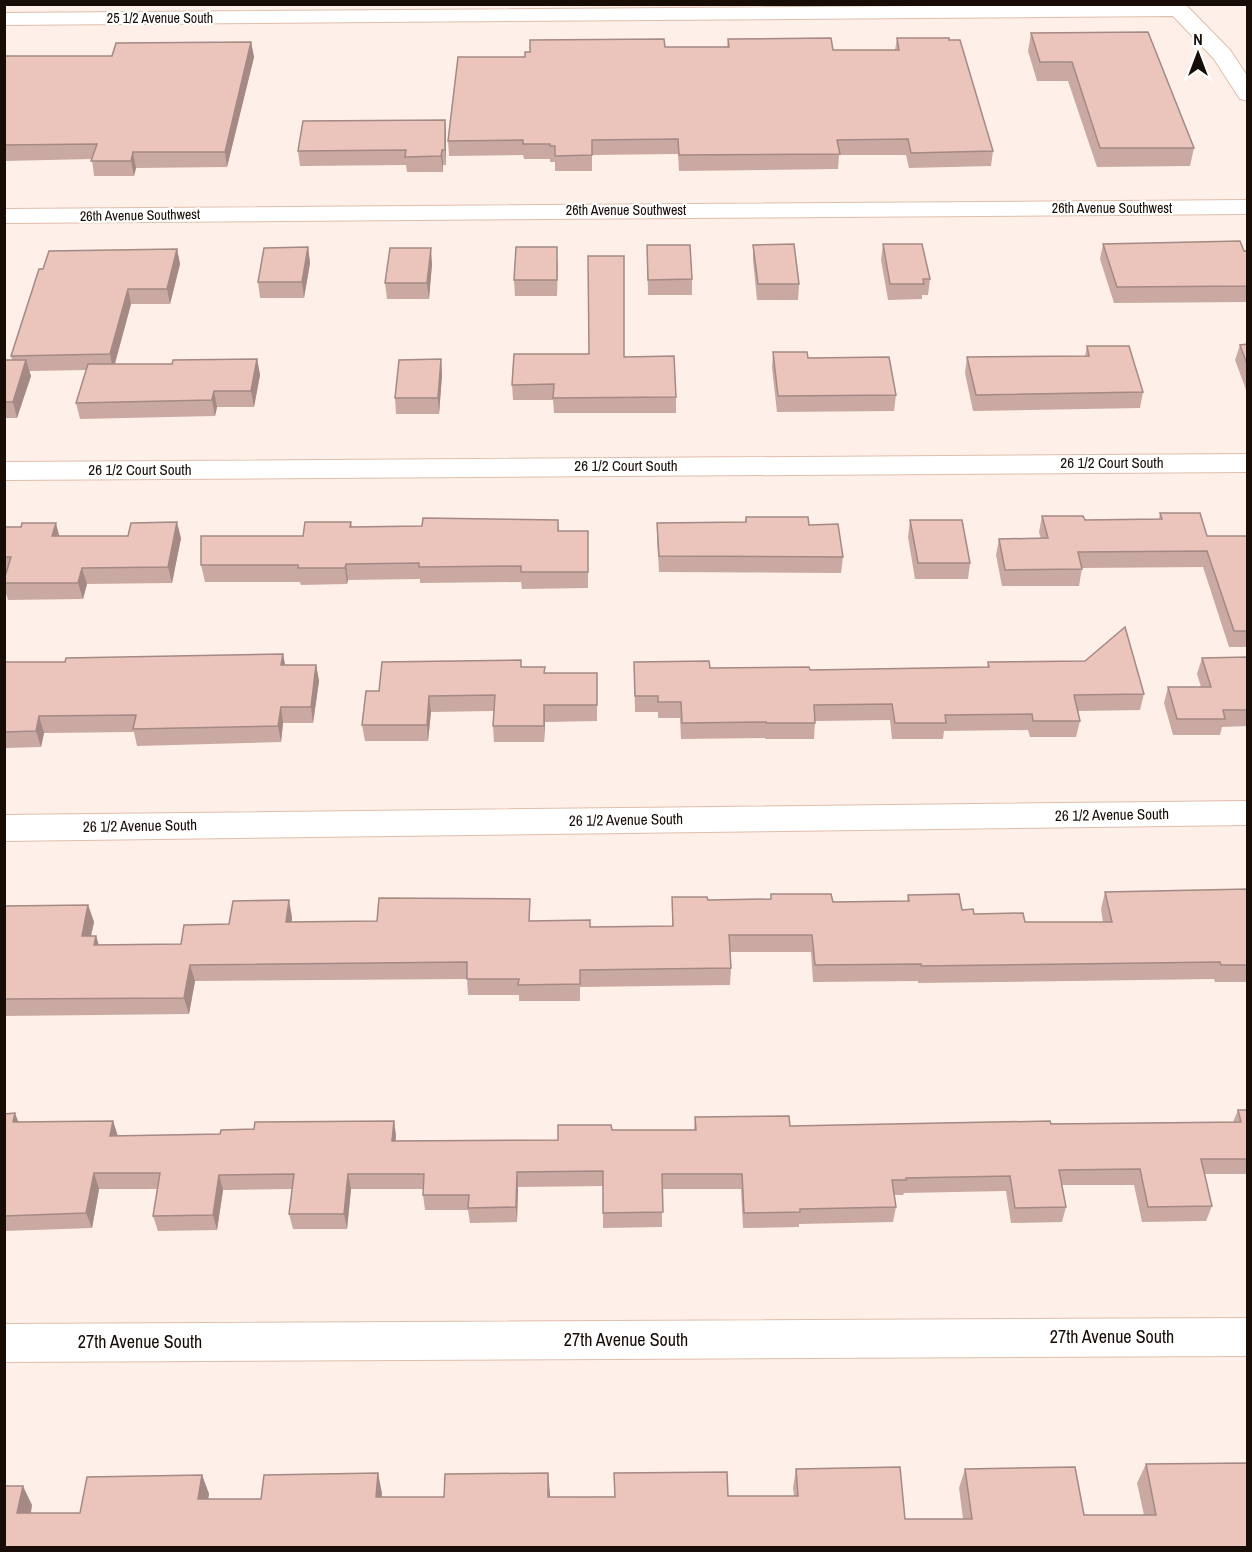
<svg xmlns="http://www.w3.org/2000/svg" width="1252" height="1552" viewBox="0 0 1252 1552" font-family="'Archivo Narrow',sans-serif">
	<style>
		.lines { fill: none; stroke-linecap: round; stroke-linejoin: round }
		.minor-casing { stroke: #dfbeab; stroke-width: 2 }
		.minor { fill: #fff; fill-rule: evenodd }
		.wall { fill: #caa9a2 }
		.shaded-wall { fill: #a48984 }
		.building { fill: #ebc4bc; stroke: #a48984; stroke-width: 1.5 }
		.labels { text-anchor: middle; stroke-width: 4.5; stroke-linejoin: round; paint-order: stroke }
		.far-street-label { font-size: 14px; fill: #170c06; stroke: #fff }
		.street-label { font-size: 15px; fill: #170c06; stroke: #fff }
		.near-street-label { font-size: 18px; fill: #170c06; stroke: #fff }
	</style>
	<rect width="100%" height="100%" fill="#fef0e8"/>
	<g class="lines">
		<g class="minor-casing">
			<g id="minor">
				<polygon points="1185,4 1230,50 1248,77 1248,101 1240,99 1214,59 1173,16 4,25 4,13"/>
				<polygon points="1248,200 1248,214 4,223 4,209"/>
				<polygon points="1248,454 1248,472 4,480 4,462"/>
				<polygon points="1248,801 1248,825 4,841 4,815"/>
				<polygon points="1248,1318 1248,1356 4,1362 4,1324"/>
			</g>
		</g>
		<use href="#minor" class="minor"/>
	</g>
	<g class="wall">
		<polygon points="1031,33 1194,148 1190,166 1097,167 1068,81 1037,81 1028,51"/>
		<polygon points="897,38 993,151 991,166 909,168 906,155 839,155 838,169 679,171 678,154 592,155 592,171 555,171 555,162 550,162 550,159 524,159 523,155 449,156 448,141 525,57 665,47 727,47 728,39 833,50 895,50"/>
		<polygon points="251,42 254,57 227,167 136,168 134,176 94,176 92,159 4,161 4,56 112,56"/>
		<polygon points="445,120 446,165 443,165 443,172 407,172 406,165 300,166 298,151"/>
		<polygon points="883,244 930,279 928,295 922,295 922,299 888,300 881,260"/>
		<polygon points="1103,244 1248,251 1248,302 1114,303 1100,259"/>
		<polygon points="647,245 692,279 692,295 648,295"/>
		<polygon points="753,245 799,284 798,300 757,300 753,260"/>
		<polygon points="308,247 310,263 304,298 260,298 258,282"/>
		<polygon points="177,249 180,264 170,304 131,304 115,364 172,364 257,359 260,375 254,407 217,407 215,416 80,419 76,403 86,370 29,371 31,376 17,418 4,418 4,360 12,360 11,356 43,269"/>
		<polygon points="558,262 557,296 515,296 514,280"/>
		<polygon points="432,264 429,299 387,299 385,283"/>
		<polygon points="1248,344 1248,395 1235,360 1240,345"/>
		<polygon points="1087,346 1143,392 1140,408 973,411 965,373 967,357 1085,356"/>
		<polygon points="773,352 896,395 894,411 777,412 772,368"/>
		<polygon points="624,357 676,397 676,413 554,413 553,400 513,400 512,385"/>
		<polygon points="441,359 442,375 439,414 396,414 395,398"/>
		<polygon points="1160,513 1207,536 1248,536 1248,647 1229,647 1203,567 1082,568 1079,586 1002,586 996,555 999,539 1041,539 1039,532 1042,516 1085,520 1159,519"/>
		<polygon points="746,517 809,525 843,557 841,573 659,572 657,539 657,523 745,522"/>
		<polygon points="558,520 559,531 588,531 588,588 522,589 521,582 420,583 420,579 348,580 347,584 301,585 300,582 205,582 201,565 351,522 352,527 422,526"/>
		<polygon points="910,520 970,563 968,579 915,579 908,537"/>
		<polygon points="4,527 60,536 181,538 172,583 87,584 83,599 8,600 4,587 4,580 6,574 4,574"/>
		<polygon points="283,654 285,665 316,665 319,681 313,723 283,723 281,742 137,746 134,732 44,733 41,747 4,748 4,662 65,662"/>
		<polygon points="1248,657 1248,726 1222,727 1220,735 1173,735 1164,703 1168,687 1201,687 1197,674 1202,658"/>
		<polygon points="634,662 710,668 810,670 987,668 988,662 1144,694 1140,710 1078,711 1080,721 1076,737 1030,737 1028,730 944,731 943,739 892,739 890,720 815,721 814,739 765,739 765,738 681,739 680,718 658,718 658,712 635,712"/>
		<polygon points="522,667 545,673 597,673 597,721 545,722 544,742 494,742 493,726 494,711 431,712 428,741 365,741 362,725 379,691"/>
		<polygon points="1248,889 1248,982 1215,982 1214,979 918,983 918,981 813,982 811,952 730,952 731,968 730,985 580,987 580,1001 519,1001 519,995 468,995 467,979 195,981 189,1014 4,1016 4,906 88,905 94,922 91,936 96,936 99,945 181,944 229,924 292,917 292,922 530,921 590,927 672,926 672,897 708,900 771,899 771,894 833,902 907,901 908,895 974,914 1025,922 1103,922 1101,909 1105,892"/>
		<polygon points="1238,1110 1248,1110 1248,1174 1204,1174 1212,1206 1206,1221 1142,1222 1134,1185 1062,1185 1066,1207 1062,1222 1011,1223 1006,1191 904,1193 903,1195 894,1195 896,1207 893,1222 799,1224 799,1227 743,1228 741,1189 662,1189 662,1227 603,1228 603,1186 518,1187 517,1222 470,1223 468,1210 425,1210 423,1195 424,1189 351,1189 347,1229 293,1229 289,1214 292,1189 223,1190 217,1230 158,1231 153,1216 158,1189 99,1189 92,1228 4,1231 4,1114 19,1122 113,1121 118,1136 220,1134 254,1129 394,1121 396,1136 395,1141 558,1140 612,1130 694,1130 695,1117 790,1126 1233,1122"/>
		<polygon points="1146,1464 1248,1548 4,1548 32,1505 31,1513 80,1513 202,1475 209,1494 208,1499 261,1499 382,1493 381,1497 444,1497 550,1493 550,1497 794,1496 793,1488 796,1469 905,1519 963,1519 959,1488 965,1469 1084,1515 1144,1515 1137,1483"/>
	</g>
	<g class="shaded-wall">
		<polygon points="251,42 254,57 227,167 225,152"/>
		<polygon points="445,120 446,135 446,165 445,150"/>
		<polygon points="442,150 443,165 443,172 441,156"/>
		<polygon points="133,152 136,168 134,176 131,161"/>
		<polygon points="308,247 310,263 304,298 302,282"/>
		<polygon points="431,248 432,264 429,299 427,283"/>
		<polygon points="177,249 180,264 170,304 167,289"/>
		<polygon points="128,289 131,304 113,370 110,354"/>
		<polygon points="257,359 260,375 254,407 251,391"/>
		<polygon points="441,359 442,375 439,414 438,398"/>
		<polygon points="26,360 31,376 17,418 13,402"/>
		<polygon points="214,391 217,407 215,416 212,400"/>
		<polygon points="177,522 181,538 172,583 168,567"/>
		<polygon points="56,523 60,539 52,536"/>
		<polygon points="346,564 348,580 347,584 345,568"/>
		<polygon points="82,568 87,584 83,599 78,583"/>
		<polygon points="283,654 286,670 281,665"/>
		<polygon points="316,665 319,681 313,723 311,707"/>
		<polygon points="429,696 431,712 428,741 427,725"/>
		<polygon points="544,705 545,722 544,742"/>
		<polygon points="281,707 283,723 281,742 278,726"/>
		<polygon points="39,716 44,733 41,747 36,731"/>
		<polygon points="289,900 292,917 289,939 286,922"/>
		<polygon points="88,905 94,922 87,953 82,936"/>
		<polygon points="96,936 101,953 94,945"/>
		<polygon points="190,965 195,981 189,1014 184,998"/>
		<polygon points="15,1113 21,1129 13,1122"/>
		<polygon points="113,1121 118,1137 110,1136"/>
		<polygon points="394,1121 396,1136 394,1156 392,1141"/>
		<polygon points="517,1172 518,1187 517,1222 516,1207"/>
		<polygon points="94,1173 99,1189 92,1228 86,1213"/>
		<polygon points="348,1174 351,1189 347,1229 344,1214"/>
		<polygon points="219,1175 223,1190 217,1230 213,1215"/>
		<polygon points="378,1473 382,1493 380,1517 376,1497"/>
		<polygon points="548,1473 550,1493 549,1517 548,1497"/>
		<polygon points="202,1475 209,1494 205,1518 198,1499"/>
		<polygon points="23,1486 32,1505 27,1532 17,1513"/>
	</g>
	<g class="building">
		<polygon points="1148,32 1194,148 1100,148 1072,62 1040,62 1031,33"/>
		<polygon points="831,38 833,50 899,50 897,38 949,38 949,40 960,40 993,151 911,153 908,139 837,140 840,154 679,155 678,139 592,140 592,155 555,156 555,146 550,146 550,144 523,144 523,140 448,141 458,57 525,57 525,52 530,52 530,40 664,39 665,47 729,47 728,39"/>
		<polygon points="251,42 225,152 133,152 131,161 91,161 97,144 4,145 4,56 112,56 116,43"/>
		<polygon points="445,120 445,150 442,150 441,156 405,157 406,150 298,151 303,121"/>
		<polygon points="1240,241 1244,251 1248,251 1248,286 1117,287 1103,244"/>
		<polygon points="794,244 799,284 758,284 753,245"/>
		<polygon points="883,244 922,244 930,279 923,279 924,284 890,284"/>
		<polygon points="647,245 690,245 692,279 648,280"/>
		<polygon points="308,247 302,282 258,282 264,248"/>
		<polygon points="516,247 557,247 557,280 514,280"/>
		<polygon points="390,248 431,248 427,283 385,283"/>
		<polygon points="177,249 167,289 128,289 110,354 11,356 39,269 43,269 49,251"/>
		<polygon points="588,256 624,256 624,357 674,356 676,397 553,398 554,384 512,385 514,354 589,354"/>
		<polygon points="1248,344 1248,367 1240,345"/>
		<polygon points="1087,346 1129,346 1143,392 976,395 967,357 1089,356"/>
		<polygon points="773,352 807,352 808,358 889,357 896,395 778,396"/>
		<polygon points="257,359 251,391 214,391 212,400 76,403 88,364 172,364 173,360"/>
		<polygon points="441,359 438,398 395,398 399,360"/>
		<polygon points="4,360 26,360 13,402 4,402"/>
		<polygon points="1160,513 1200,513 1207,536 1248,536 1248,631 1234,631 1207,551 1078,552 1082,569 1005,570 999,539 1048,538 1042,516 1083,516 1085,520 1162,519"/>
		<polygon points="746,517 808,517 809,525 838,524 843,557 659,556 657,523 746,522"/>
		<polygon points="423,518 558,520 558,531 588,531 588,572 521,572 521,566 419,567 419,563 346,564 345,568 298,568 298,565 201,565 201,536 303,536 305,522 351,522 350,527 422,526"/>
		<polygon points="910,520 962,520 970,563 918,563"/>
		<polygon points="177,522 168,567 82,568 78,583 4,583 4,580 11,557 4,557 4,527 21,527 22,523 56,523 52,536 128,536 131,523"/>
		<polygon points="1125,627 1144,694 1074,695 1080,721 1033,721 1032,714 945,715 946,723 895,723 892,704 814,705 815,723 766,723 766,722 682,723 681,702 658,702 658,696 635,696 634,662 709,661 710,668 809,667 810,670 989,667 988,662 1085,661"/>
		<polygon points="283,654 281,665 316,665 311,707 281,707 278,726 133,729 136,715 39,716 36,731 4,732 4,662 65,662 66,658"/>
		<polygon points="1248,657 1248,710 1223,710 1225,719 1177,719 1168,687 1211,687 1202,658"/>
		<polygon points="521,660 521,667 545,667 544,673 597,673 597,705 544,705 544,726 493,726 495,695 429,696 427,725 362,725 366,691 379,691 382,662"/>
		<polygon points="1248,889 1248,965 1221,965 1220,962 921,966 921,964 815,965 812,935 729,935 731,968 580,970 580,984 518,985 519,979 467,979 467,962 190,965 184,998 4,999 4,906 88,905 82,936 96,936 94,945 181,944 184,925 229,924 233,901 289,900 286,922 377,921 379,898 530,899 529,921 590,920 590,927 673,926 672,897 707,897 708,900 771,899 771,894 831,894 833,902 909,901 908,895 959,894 962,910 973,909 974,914 1023,913 1025,922 1112,922 1105,892"/>
		<polygon points="1238,1110 1248,1110 1248,1159 1201,1159 1212,1206 1148,1207 1140,1169 1059,1170 1066,1207 1015,1208 1010,1176 906,1178 906,1180 892,1180 896,1207 800,1209 800,1212 744,1213 742,1174 662,1174 663,1212 603,1213 603,1171 517,1172 516,1207 468,1208 469,1195 423,1195 424,1174 348,1174 344,1214 289,1214 294,1174 219,1175 213,1215 153,1216 160,1173 94,1173 86,1213 4,1216 4,1114 15,1113 13,1122 113,1121 110,1136 220,1134 221,1130 254,1129 255,1122 394,1121 392,1141 558,1140 558,1125 611,1125 612,1130 696,1130 695,1117 789,1116 790,1126 1050,1121 1051,1124 1241,1122"/>
		<polygon points="1248,1463 1248,1548 4,1548 4,1486 23,1486 17,1513 80,1513 87,1477 202,1475 198,1499 261,1499 264,1475 378,1473 376,1497 444,1497 445,1474 548,1473 548,1497 615,1497 614,1473 727,1472 728,1496 798,1496 796,1469 900,1467 905,1519 972,1519 965,1469 1075,1467 1084,1515 1156,1515 1146,1464"/>
	</g>
	<g class="labels">
		<g class="far-street-label">
			<text x="160" y="23">25 1/2 Avenue South</text>
			<text x="1112" y="213">26th Avenue Southwest</text>
			<text x="626" y="215">26th Avenue Southwest</text>
			<text transform="translate(140 215) rotate(-1)" y="5">26th Avenue Southwest</text>
		</g>
		<g class="street-label">
			<text x="1112" y="468">26 1/2 Court South</text>
			<text x="626" y="471">26 1/2 Court South</text>
			<text x="140" y="475">26 1/2 Court South</text>
			<text transform="translate(1112 815) rotate(-1)" y="5">26 1/2 Avenue South</text>
			<text transform="translate(626 820) rotate(-1)" y="5">26 1/2 Avenue South</text>
			<text transform="translate(140 826) rotate(-1)" y="5">26 1/2 Avenue South</text>
		</g>
		<g class="near-street-label">
			<text x="1112" y="1343">27th Avenue South</text>
			<text x="626" y="1346">27th Avenue South</text>
			<text x="140" y="1348">27th Avenue South</text>
		</g>
	</g>
	<rect width="1252" height="1552" fill="none" stroke="#170c06" stroke-width="12"/>
	<g transform="translate(1198 54)" stroke="#ffffff" stroke-width="4.5" paint-order="stroke">
	<path d="M0-4.5L10 22L0 15L-10 22Z" fill="#170c06"/>
	<text y="-9" font-size="16" font-weight="bold" text-anchor="middle" fill="#170c06">N</text>
	</g>
</svg>
